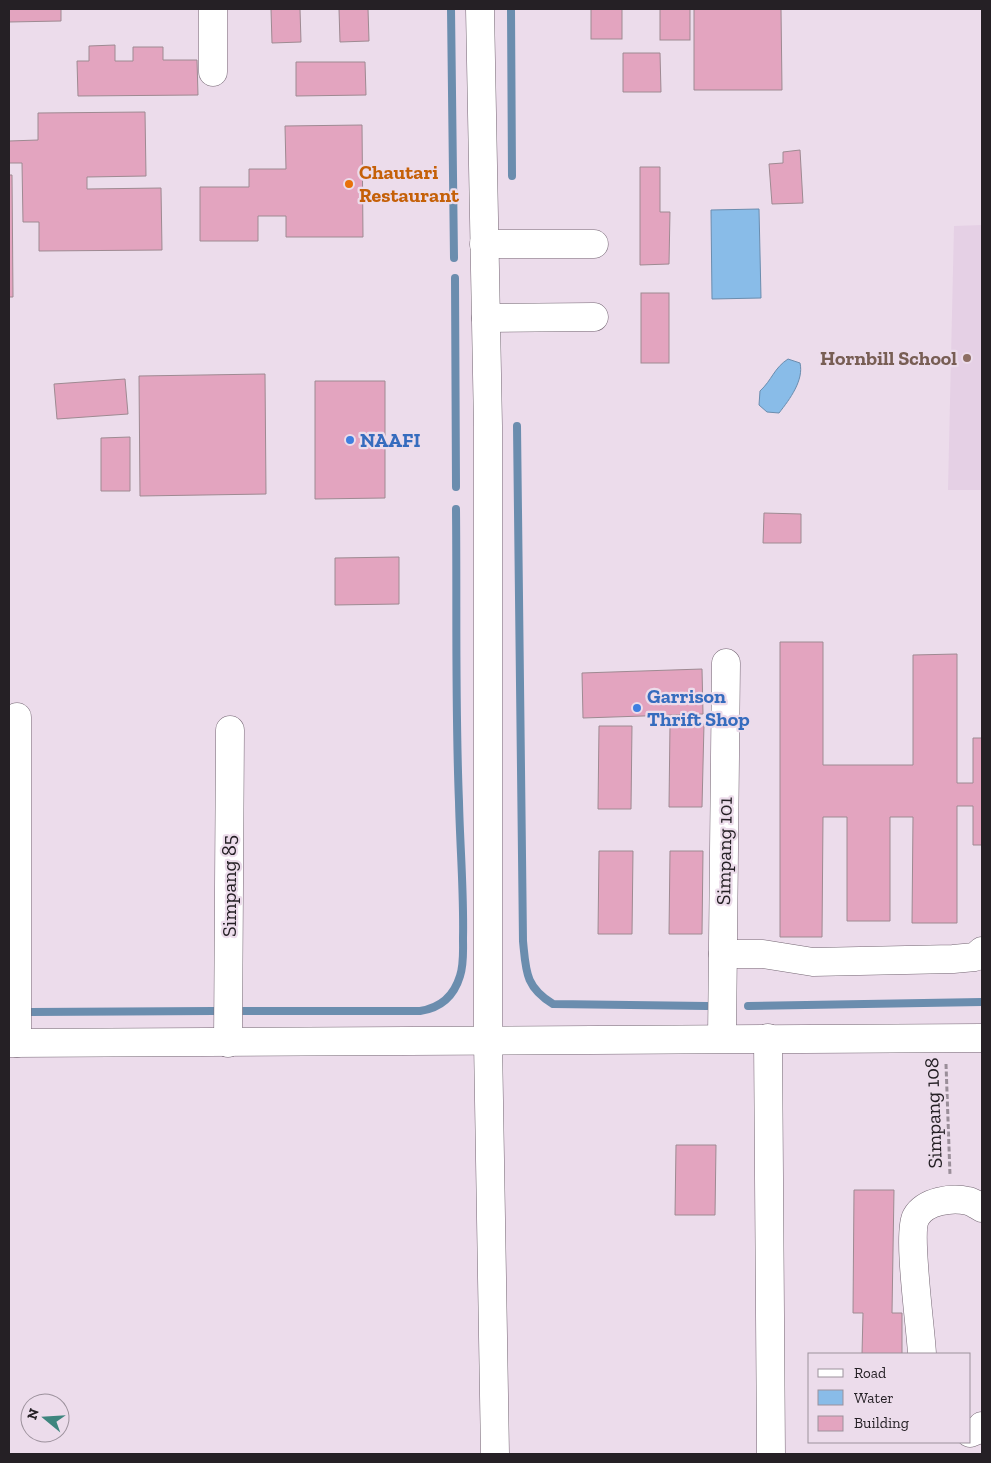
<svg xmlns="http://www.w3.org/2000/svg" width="991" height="1463" viewBox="0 0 991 1463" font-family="'Zilla Slab',serif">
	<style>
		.built { fill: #e5d0e5 }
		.water { fill: #89bce8; stroke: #6b8dae }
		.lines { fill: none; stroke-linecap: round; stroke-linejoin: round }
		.stream { stroke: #6b8dae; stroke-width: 8 }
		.building { fill: #e3a4bf; stroke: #9e8a92 }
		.minor-casing { stroke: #746673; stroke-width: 29 }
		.path { stroke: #9a8e99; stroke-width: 3; stroke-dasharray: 5 2.5; stroke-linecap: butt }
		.minor { stroke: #fff; stroke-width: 28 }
		.food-dot { fill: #e8710a; stroke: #ecdceb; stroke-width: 2 }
		.education-dot { fill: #8d6e63; stroke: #ecdceb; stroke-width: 2 }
		.shop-dot { fill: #3f7fe0; stroke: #ecdceb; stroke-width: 2 }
		.labels { text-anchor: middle; stroke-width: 4.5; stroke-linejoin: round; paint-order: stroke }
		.food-label { font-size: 20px; font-weight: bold; fill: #c56008; stroke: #ecdceb; text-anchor: start }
		.education-label { font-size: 20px; font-weight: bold; fill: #785e54; stroke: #ecdceb; text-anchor: end }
		.shop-label { font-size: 20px; font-weight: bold; fill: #366cbe; stroke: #ecdceb; text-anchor: start }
		.street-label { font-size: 20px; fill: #252025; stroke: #ecdceb }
	</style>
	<rect width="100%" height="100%" fill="#ecdceb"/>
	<polygon class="built" points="982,225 982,490 948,490 954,226"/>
	<g class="water">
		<polygon points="759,209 761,298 712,299 711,210"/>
		<path d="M788,359l12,4c4,17 -10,36 -21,50l-12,-1 -8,-7 1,-14c12,-11 14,-23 28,-32z"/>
	</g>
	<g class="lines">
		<g class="stream">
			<polyline points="451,9 454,258"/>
			<polyline points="511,9 512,176"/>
			<polyline points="455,278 456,487"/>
			<path d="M517,426l6,515c3,30 2,46 30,63l154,2"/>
			<polyline points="748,1006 982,1002"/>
			<path d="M240,1011h180c20,-3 34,-15 40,-35 4,-12 3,-25 3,-38 1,-45 -3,-91 -4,-136 -4,-98 -2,-195 -3,-293"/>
			<polyline points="30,1012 214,1011"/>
		</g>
	</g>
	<g class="building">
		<polygon points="9,9 61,9 61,21 9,22"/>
		<polygon points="271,9 300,9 301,42 272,43"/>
		<polygon points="339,9 368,9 369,41 340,42"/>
		<rect x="591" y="9" width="31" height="30"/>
		<rect x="660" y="9" width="30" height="31"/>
		<polygon points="694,9 781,9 782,90 694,90"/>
		<polygon points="115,45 115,61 133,61 133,47 163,47 163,60 197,60 198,95 78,96 77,61 89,61 89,46"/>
		<polygon points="623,53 660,53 661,92 623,92"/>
		<polygon points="296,62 365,62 366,95 296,96"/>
		<polygon points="145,112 146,176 87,177 87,189 161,188 162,250 39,251 39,222 23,222 22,163 9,163 9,141 38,140 38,113"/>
		<polygon points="362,125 363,237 286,237 286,216 258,216 258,241 200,241 200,187 249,187 249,169 286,169 285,126"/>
		<polygon points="800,150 803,203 772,204 769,164 783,163 783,152"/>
		<polygon points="640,167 660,167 660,212 670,212 669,264 640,265"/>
		<polygon points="9,175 12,175 13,297 9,297"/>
		<rect x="641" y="293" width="28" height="70"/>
		<polygon points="265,374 266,494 140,496 139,376"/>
		<polygon points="125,379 128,414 57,419 54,384"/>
		<polygon points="315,381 385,381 385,498 315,499"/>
		<polygon points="130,437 130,491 101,491 101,438"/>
		<polygon points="764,513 801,514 801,543 763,543"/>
		<polygon points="399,557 399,604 335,605 335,558"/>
		<polygon points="780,642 823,642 823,765 913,765 913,655 957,654 957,783 973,783 973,738 982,738 982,845 973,845 973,806 957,806 957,923 912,923 913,817 890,817 890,921 847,921 847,817 823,817 822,937 780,937"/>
		<polygon points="702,669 703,714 583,718 582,673"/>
		<polygon points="670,724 704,724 702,807 669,807"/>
		<polygon points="599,726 632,726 631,809 598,809"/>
		<polygon points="599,851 633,851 632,934 598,934"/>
		<polygon points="670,851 703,851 702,934 669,934"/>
		<polygon points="676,1145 716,1145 715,1215 675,1215"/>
		<polygon points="854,1190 894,1190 892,1313 902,1313 902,1354 862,1354 863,1313 853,1313"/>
	</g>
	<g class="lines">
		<g class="minor-casing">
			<g id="minor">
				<polyline points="213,9 213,72"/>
				<polyline points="480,9 488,426 488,1042 495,1454"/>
				<polyline points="484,244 594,244"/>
				<polyline points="486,318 594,317"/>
				<polyline points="17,717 17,1043"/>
				<polyline points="723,954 763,954 813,962 953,959 975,957 982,951"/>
				<polyline points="722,1038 726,663"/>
				<polyline points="768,1038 771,1454"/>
				<polyline points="9,1043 982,1038"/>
				<polyline points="228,1043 230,730"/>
				<path d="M922,1354c-1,-24 -15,-121 -6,-137 9,-16 36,-20 52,-16 5,1 10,5 14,7"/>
				<polyline points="970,1433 980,1429 982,1426"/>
			</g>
		</g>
		<polyline class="path" points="946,1064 950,1175"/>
		<use href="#minor" class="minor"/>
	</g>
	<circle class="food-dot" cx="349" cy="184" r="5"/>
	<circle class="education-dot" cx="967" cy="358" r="5"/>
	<g class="shop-dot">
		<circle cx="350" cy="440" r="5"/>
		<circle cx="637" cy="708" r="5"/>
	</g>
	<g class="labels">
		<g class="food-label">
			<text x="359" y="179">Chautari<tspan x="359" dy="23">Restaurant</tspan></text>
		</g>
		<g class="education-label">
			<text x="957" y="365">Hornbill School</text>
		</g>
		<g class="shop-label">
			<text x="360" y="447">NAAFI</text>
			<text x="647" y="703">Garrison<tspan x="647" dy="23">Thrift Shop</tspan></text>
		</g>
		<g class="street-label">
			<text transform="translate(724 851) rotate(-89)" y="7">Simpang 101</text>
			<text transform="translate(229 886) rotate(-90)" y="7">Simpang 85</text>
			<text transform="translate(933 1113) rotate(-92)" y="7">Simpang 108</text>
		</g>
	</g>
	<rect width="991" height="1463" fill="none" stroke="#252025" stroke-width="20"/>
	<rect x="808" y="1353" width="162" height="90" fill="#ecdceb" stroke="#9c919c"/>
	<rect x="818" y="1369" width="25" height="8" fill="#ffffff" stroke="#9c919c"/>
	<text x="854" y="1378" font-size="15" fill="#252025">Road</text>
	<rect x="818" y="1390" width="25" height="15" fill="#89bce8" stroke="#9c919c"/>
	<text x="854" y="1403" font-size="15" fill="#252025">Water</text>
	<rect x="818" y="1416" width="25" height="15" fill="#e3a4bf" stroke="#9c919c"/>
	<text x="854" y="1428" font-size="15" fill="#252025">Building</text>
	<g transform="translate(45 1418) rotate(288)"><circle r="24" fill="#ecdceb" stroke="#9c919c"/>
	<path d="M0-4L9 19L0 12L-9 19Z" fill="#3e857e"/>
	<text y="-8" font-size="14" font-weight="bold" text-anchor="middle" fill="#252025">N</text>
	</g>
</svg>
